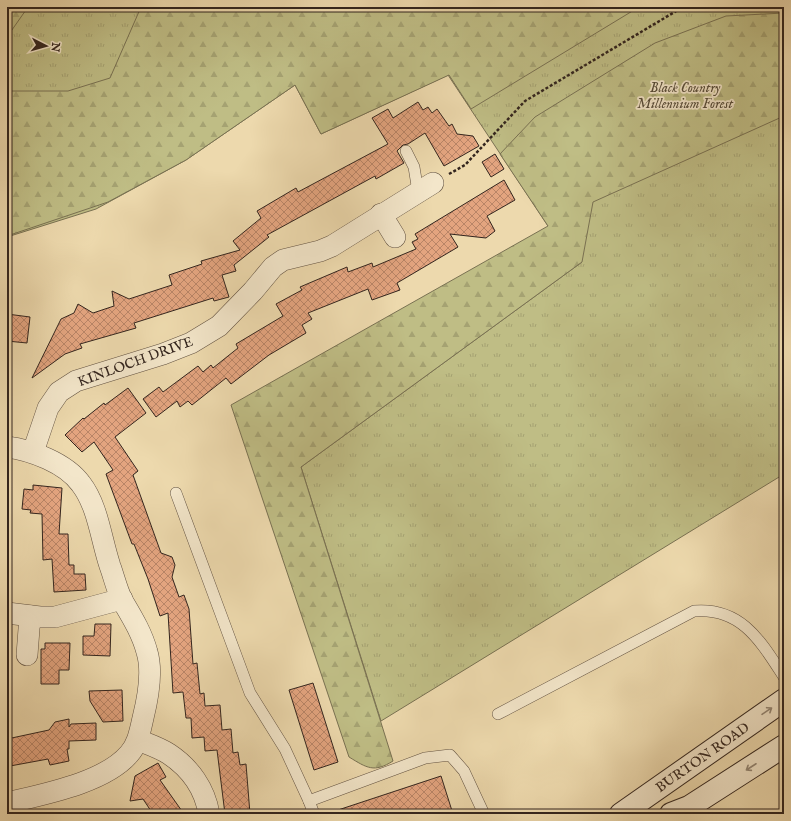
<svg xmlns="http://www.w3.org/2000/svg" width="791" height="821" viewBox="0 0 791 821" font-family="'IM FELL English',serif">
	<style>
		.grass { fill: url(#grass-tufts); stroke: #797152 }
		.forest { fill: url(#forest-firs); stroke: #797152 }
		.building { fill: url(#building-cross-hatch); stroke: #33251e }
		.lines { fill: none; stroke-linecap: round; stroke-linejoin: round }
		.service-casing { stroke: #625242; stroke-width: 12 }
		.minor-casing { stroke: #625242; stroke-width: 22 }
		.secondary-casing { stroke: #33251e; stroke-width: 24 }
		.path { stroke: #33251e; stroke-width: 2.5; stroke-dasharray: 3 2; stroke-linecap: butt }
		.service { stroke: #f3e6ca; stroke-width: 11 }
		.minor { stroke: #f3e6ca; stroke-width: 21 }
		.secondary { stroke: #f3e6ca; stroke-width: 22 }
		.oneway { stroke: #938674 }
		.labels { text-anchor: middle; stroke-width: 3.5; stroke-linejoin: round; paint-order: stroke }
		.park-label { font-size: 14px; font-style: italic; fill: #564b38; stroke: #f3e6ca }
		.street-label { font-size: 14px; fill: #33251e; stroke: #f3e6ca }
	</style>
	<defs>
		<pattern id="grass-tufts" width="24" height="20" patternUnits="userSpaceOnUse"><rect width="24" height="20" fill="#bfbd85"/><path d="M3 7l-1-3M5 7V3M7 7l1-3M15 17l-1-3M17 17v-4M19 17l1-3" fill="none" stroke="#a5a272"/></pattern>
		<pattern id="forest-firs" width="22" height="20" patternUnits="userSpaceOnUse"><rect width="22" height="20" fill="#bfbd85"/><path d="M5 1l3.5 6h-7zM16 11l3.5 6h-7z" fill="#a5a272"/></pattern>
		<pattern id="building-cross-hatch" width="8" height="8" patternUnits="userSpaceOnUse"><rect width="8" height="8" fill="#e3a47f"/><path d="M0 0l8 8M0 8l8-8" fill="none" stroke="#b98567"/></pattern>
	</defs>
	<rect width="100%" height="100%" fill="#edd9ad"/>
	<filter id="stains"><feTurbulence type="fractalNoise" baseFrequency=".005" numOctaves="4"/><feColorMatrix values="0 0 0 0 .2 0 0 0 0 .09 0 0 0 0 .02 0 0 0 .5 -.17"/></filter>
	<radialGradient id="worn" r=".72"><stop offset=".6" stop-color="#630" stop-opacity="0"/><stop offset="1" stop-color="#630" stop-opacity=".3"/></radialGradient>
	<polygon class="grass" points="7,7 784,7 784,474 381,721 301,467 582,262 548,226 448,75 321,134 295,85 186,160 96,209 7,237"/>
	<g class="forest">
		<polygon points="7,7 28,7 7,37"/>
		<polygon points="141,7 639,7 471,109 449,75 321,134 295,85 186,160 108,202 7,236 7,91 68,91 110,78"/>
		<path d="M784,13v103l-191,86 -11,60 -281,205 92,294c-19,12 -26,7 -44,-4l-118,-352 317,-179 -48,-72 35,-37 120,-74 71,-27z"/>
	</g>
	<g class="building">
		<polygon points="418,102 423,110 428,107 432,113 437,109 449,126 452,124 457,134 473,136 479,146 444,166 425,133 408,144 403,145 397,151 404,163 376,179 375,176 267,235 269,237 234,265 236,271 222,275 229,297 214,301 213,298 134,323 136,328 80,344 82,348 65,354 32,378 61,319 74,313 78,304 93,313 114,306 112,291 129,299 172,285 169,275 202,264 201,261 240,250 233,241 261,218 257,211 296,188 298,192 388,144 372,118 388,109 393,118"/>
		<polygon points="495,154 504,169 491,177 482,162"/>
		<polygon points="504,180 515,200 487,216 495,231 486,238 450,234 458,247 397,283 400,290 372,300 368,289 308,313 312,319 302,325 306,333 269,355 231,384 226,378 192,405 188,401 180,407 177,401 156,417 143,399 159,387 163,392 198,366 203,372 211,365 213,368 238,348 236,344 283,316 276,304 302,290 300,287 347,267 348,272 372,263 373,267 416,249 412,242 418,239 415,234"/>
		<polygon points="7,314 30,317 27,343 7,341"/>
		<polygon points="128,388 146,413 115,437 138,471 133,475 161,553 172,557 175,565 172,577 179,597 184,595 189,609 193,664 197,663 200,694 204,693 205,706 220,705 222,730 231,729 233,753 238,752 240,765 246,764 250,814 225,814 217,750 205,751 204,737 192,738 191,718 186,718 183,692 173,693 168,613 160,616 148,579 134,544 132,544 106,474 113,470 94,442 82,452 65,435 83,418 84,419 104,403 105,405"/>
		<polygon points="33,485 62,488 59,534 68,534 69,565 74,565 74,574 85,574 86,590 54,592 52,559 43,560 42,514 30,513 31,510 22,509 24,489 33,490"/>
		<polygon points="95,624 111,624 110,656 83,655 83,636 94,636"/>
		<polygon points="45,643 70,643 69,670 59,670 59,684 41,684 41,649 45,649"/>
		<polygon points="313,683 338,762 314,770 289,690"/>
		<polygon points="122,690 123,721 103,722 90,701 89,691"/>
		<polygon points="69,719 69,727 71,724 96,723 96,740 69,741 69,749 67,749 69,761 50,765 48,759 10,766 7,739 49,730 55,722"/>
		<polygon points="158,763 166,777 160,780 184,814 153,814 143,799 130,801 135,776"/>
		<polygon points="441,776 453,814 335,814 335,811"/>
	</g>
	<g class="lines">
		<g class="service-casing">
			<g id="service">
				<polyline points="406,151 414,167 418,192"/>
				<polyline points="176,493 250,693 285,749 309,801"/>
				<path d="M498,714l196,-103c48,-4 67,31 90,66"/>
				<polyline points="314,814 309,801 425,758 450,755 464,771 484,814"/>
			</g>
		</g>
		<g class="minor-casing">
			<g id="minor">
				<polyline points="381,214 395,237"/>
				<path d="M7,447c24,3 59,16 74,37 17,22 20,55 29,82 4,11 7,24 12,34 10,17 20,33 25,52 6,20 1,46 -4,66 -3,13 -5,26 -14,36 -25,29 -85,40 -122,49"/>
				<polyline points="33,452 48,408 59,392 76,381 163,354 191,343 219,326 253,291 273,267 283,260 320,251 332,246 433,183"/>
				<polyline points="7,613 40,617 55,617 122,599"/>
				<polyline points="27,655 30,616"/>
				<path d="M138,740c10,4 22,8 31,14 21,14 36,35 40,60"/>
			</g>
		</g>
		<g class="secondary-casing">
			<g id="secondary">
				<polyline points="621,814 784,700"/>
				<polyline points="671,814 689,807 784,746"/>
			</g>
		</g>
		<polyline class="path" points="449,174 465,165 525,101 683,7"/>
		<use href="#service" class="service"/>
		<use href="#minor" class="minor"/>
		<use href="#secondary" class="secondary"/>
	</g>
	<defs><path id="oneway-shaft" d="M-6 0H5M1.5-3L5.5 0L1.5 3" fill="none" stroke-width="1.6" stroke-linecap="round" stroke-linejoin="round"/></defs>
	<g class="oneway">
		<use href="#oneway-shaft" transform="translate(767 711) rotate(-34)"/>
		<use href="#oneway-shaft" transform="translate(751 767) rotate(147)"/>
	</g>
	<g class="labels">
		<g class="park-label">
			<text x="685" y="92">Black Country<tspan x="685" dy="16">Millennium Forest</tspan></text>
		</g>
		<g class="street-label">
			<text transform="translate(135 361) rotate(-20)" y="5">KINLOCH DRIVE</text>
			<text transform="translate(702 757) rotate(-35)" y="5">BURTON ROAD</text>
		</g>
	</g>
	<rect width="791" height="821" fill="none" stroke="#edd9ad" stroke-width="24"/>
	<rect x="8" y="8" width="775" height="805" fill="none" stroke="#33251e" stroke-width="2"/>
	<rect x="12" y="12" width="767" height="797" fill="none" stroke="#33251e"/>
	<g transform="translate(46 46) rotate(96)" stroke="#f3e6ca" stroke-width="3" paint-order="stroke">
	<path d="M0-3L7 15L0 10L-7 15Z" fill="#33251e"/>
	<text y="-6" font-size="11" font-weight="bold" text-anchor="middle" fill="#33251e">N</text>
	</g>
	<rect width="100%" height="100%" filter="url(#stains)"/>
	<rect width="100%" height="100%" fill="url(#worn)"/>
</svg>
